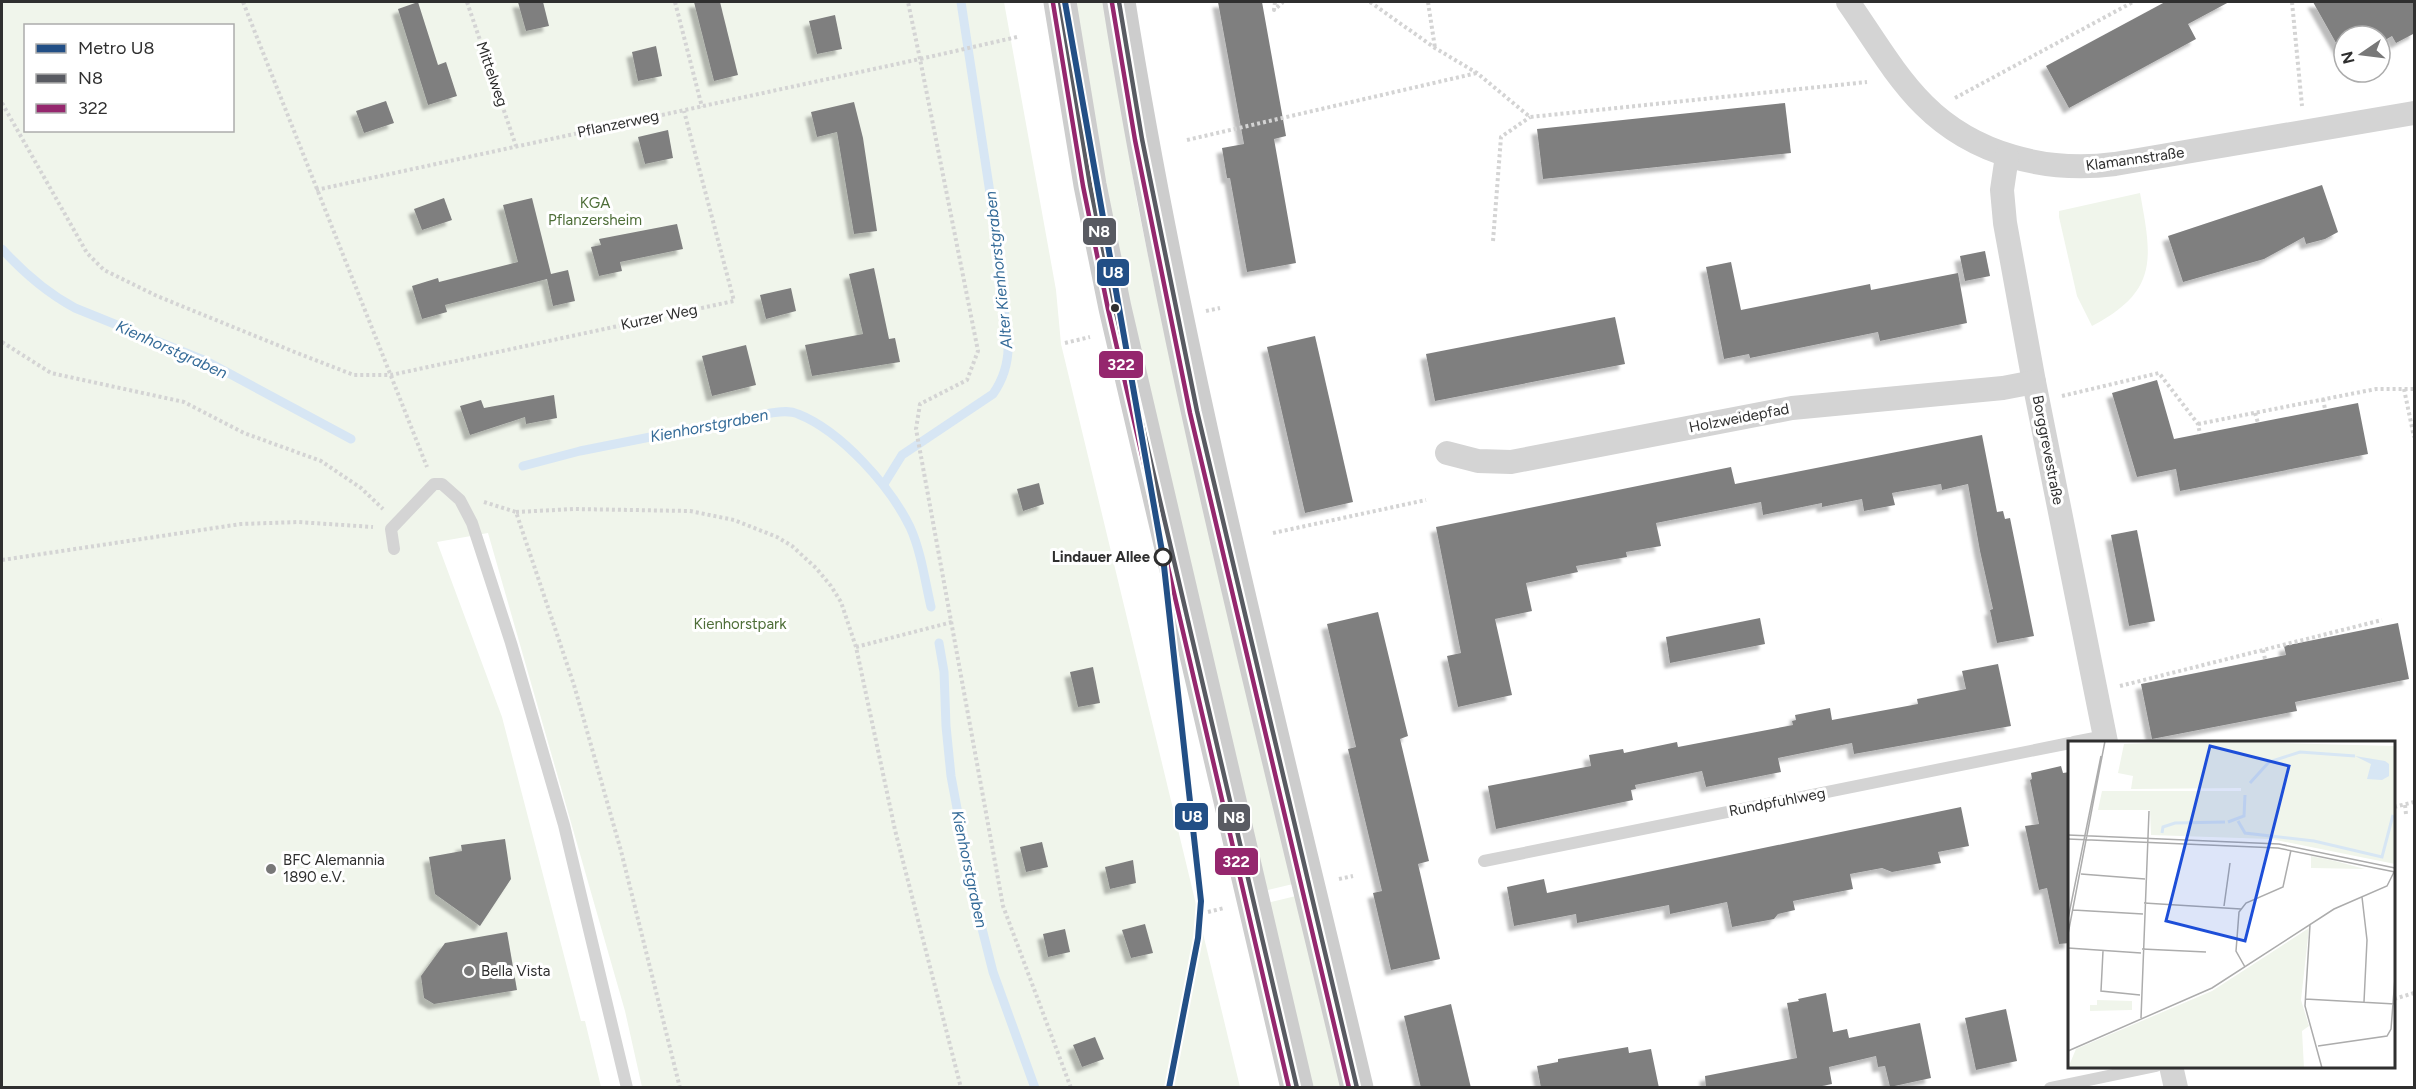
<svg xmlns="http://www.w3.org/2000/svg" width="2416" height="1089" viewBox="0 0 2416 1089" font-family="Figtree,sans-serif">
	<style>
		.green { fill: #f0f5eb; fill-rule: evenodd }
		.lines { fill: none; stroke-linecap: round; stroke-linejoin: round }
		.stream { stroke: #d7e6f4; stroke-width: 9 }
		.building { fill: #7f7f7f; filter: url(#shadow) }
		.path { stroke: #d4d4d4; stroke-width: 4; stroke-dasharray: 3 3; stroke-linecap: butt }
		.service { stroke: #d4d4d4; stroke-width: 12 }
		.minor { stroke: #d4d4d4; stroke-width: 24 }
		.secondary { stroke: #cdcdcd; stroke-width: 33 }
		.bus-1-casing { stroke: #fff; stroke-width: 9 }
		.bus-2-casing { stroke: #fff; stroke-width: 9 }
		.bus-1 { stroke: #595b62; stroke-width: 4.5 }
		.bus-2 { stroke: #95276e; stroke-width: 4.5 }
		.metro-1-casing { stroke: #fff; stroke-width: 10 }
		.metro-1 { stroke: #224f86; stroke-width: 6 }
		.bus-dot { fill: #2f2f2f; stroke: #fff; stroke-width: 2 }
		.stop-dot { fill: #fff; stroke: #2f2f2f; stroke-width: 3 }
		.poi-dot { fill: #787878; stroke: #fff; stroke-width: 2 }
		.labels { text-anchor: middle; stroke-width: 6; stroke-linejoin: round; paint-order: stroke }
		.street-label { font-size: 15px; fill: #2f2f2f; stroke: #fff }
		.park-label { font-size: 15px; fill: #4e6e38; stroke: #fff }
		.stop-label { font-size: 15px; font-weight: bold; fill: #2f2f2f; stroke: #fff; text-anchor: end }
		.poi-label { font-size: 15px; fill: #2f2f2f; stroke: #fff; text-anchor: start }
		.water-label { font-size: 16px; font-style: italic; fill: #356b98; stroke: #fff }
		.inset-river { fill: none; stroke: #d7e6f4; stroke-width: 3 }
		.inset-road { fill: none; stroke: #acacac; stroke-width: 1.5 }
		.view { fill: #1d4ed8; fill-opacity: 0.15; stroke: #1d4ed8; stroke-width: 3 }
		.inset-edge { fill: none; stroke: #2f2f2f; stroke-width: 3 }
		.line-badge { stroke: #fff; stroke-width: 2 }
		.badge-label { font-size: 16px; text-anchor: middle; font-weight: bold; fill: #fff }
	</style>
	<defs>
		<filter id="shadow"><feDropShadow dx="-5.5" dy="5.5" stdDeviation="1.5" flood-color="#0004"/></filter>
	</defs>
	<rect width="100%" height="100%" fill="#fff"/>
	<g class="green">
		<path d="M2,2h1002l52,288 5,54 179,743h-598l-17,-76 -137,-478 -51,9 65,175 79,304h4l16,66 -599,1zM26,26h206v104h-206z"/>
		<polygon points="1074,2 1104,2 1137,202 1153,280 1293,884 1264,891 1114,236"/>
		<path d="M2140,193c12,65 19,98 -48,133l-15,-30 -18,-79v-6z"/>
		<polygon points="1296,896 1342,1087 1311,1087 1267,903"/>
	</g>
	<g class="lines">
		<g class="stream">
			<path d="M2,249c21,23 45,44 73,59l131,53 145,78"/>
			<path d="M523,466l57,-15 191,-38c9,-1 18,-3 27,1 43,17 92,72 112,113 11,24 15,54 21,80"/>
			<path d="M884,484l18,-29 91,-61c11,-16 16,-32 15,-52l-18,-149 -29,-191"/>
			<polyline points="939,643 944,672 946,726 951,776 972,889 993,972 1035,1088"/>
		</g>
	</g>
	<g class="building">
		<polygon points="418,2 438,65 446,62 457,96 428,105 398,9"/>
		<polygon points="518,2 543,2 549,26 526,31"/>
		<polygon points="694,2 720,2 738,75 714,81"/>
		<polygon points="1218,2 1262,2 1286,136 1274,139 1296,263 1247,272 1230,178 1227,178 1222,148 1244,144"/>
		<polygon points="2165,2 2229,2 2188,24 2196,39 2069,108 2046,66"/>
		<polygon points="2313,2 2415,2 2415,33 2396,43 2392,36 2380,43 2380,36 2344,36 2344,57"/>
		<polygon points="835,15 842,49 817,54 809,21"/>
		<polygon points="656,46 662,76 638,81 632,52"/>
		<polygon points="386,101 394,123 364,133 356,111"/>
		<polygon points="854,102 863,138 877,231 854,234 837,132 817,137 811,112"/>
		<polygon points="1785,103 1791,153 1543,179 1537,129"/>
		<polygon points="668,130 673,158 645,164 638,137"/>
		<polygon points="2322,185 2338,232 2325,239 2306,244 2304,237 2264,259 2183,282 2168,236"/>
		<polygon points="444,198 452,220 422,230 414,209"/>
		<polygon points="532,198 551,274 568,270 575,301 553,306 547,279 445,305 447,312 422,319 412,286 438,278 439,282 518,262 503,205"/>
		<polygon points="677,224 683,249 620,262 622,271 599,276 591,247 601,245 599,239"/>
		<polygon points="1985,251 1990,276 1965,281 1960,256"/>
		<polygon points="1731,262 1741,310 1870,284 1871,290 1958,273 1967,323 1880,341 1878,332 1750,358 1749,354 1724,359 1706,267"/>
		<polygon points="874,268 889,339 895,338 900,362 812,376 805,345 863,334 849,274"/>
		<polygon points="791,288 796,311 766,319 760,295"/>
		<polygon points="1615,317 1625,364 1435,401 1426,354"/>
		<polygon points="1315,336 1353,502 1305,513 1267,347"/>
		<polygon points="746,345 756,385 712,396 702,356"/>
		<polygon points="2157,380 2174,439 2358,403 2368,454 2180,491 2176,469 2137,477 2112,393"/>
		<polygon points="554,395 557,418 526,424 525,417 470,435 460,406 481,400 484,408"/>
		<polygon points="1982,435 1997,512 2003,511 2005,519 2010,518 2034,636 1997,643 1990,610 1993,609 1980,551 1968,484 1942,490 1941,484 1892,493 1895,505 1864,511 1862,499 1822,507 1822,503 1763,515 1761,502 1656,523 1661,546 1626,552 1627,557 1576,566 1578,572 1526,583 1532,611 1495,619 1512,695 1458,707 1447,656 1461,653 1436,527 1731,467 1735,484"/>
		<polygon points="1039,483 1044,504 1023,511 1017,489"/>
		<polygon points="2137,530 2155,621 2129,626 2111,535"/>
		<polygon points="1378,612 1408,736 1400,739 1429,861 1418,864 1440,959 1391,970 1373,893 1382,891 1348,749 1356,747 1327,624"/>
		<polygon points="1760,618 1765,644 1670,663 1666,637"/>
		<polygon points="2398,623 2409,679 2295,702 2297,711 2152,739 2141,684 2286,655 2284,646"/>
		<polygon points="1998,664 2011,726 1854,754 1852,743 1778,758 1781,772 1706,787 1702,771 1635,785 1636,789 1631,790 1633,800 1496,829 1488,786 1591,766 1589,755 1623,749 1624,753 1677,742 1678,747 1793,725 1792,721 1796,720 1795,715 1830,708 1832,720 1918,704 1917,699 1966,689 1962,671"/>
		<polygon points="1093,667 1100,703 1078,707 1070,672"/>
		<polygon points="2061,766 2063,773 2070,772 2070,943 2059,944 2047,888 2039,890 2025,826 2039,824 2030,780 2032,779 2031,773"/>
		<polygon points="1961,807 1969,846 1938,852 1941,863 1892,872 1882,868 1850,874 1853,889 1793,901 1795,910 1778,914 1774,919 1732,927 1727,902 1670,914 1669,905 1577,923 1576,914 1514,926 1507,887 1544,879 1547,893"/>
		<polygon points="505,839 511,879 480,926 435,894 429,857 462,851 461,845"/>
		<polygon points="1042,842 1048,867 1026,872 1020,847"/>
		<polygon points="1133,860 1136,883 1110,889 1105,867"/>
		<polygon points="1145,924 1153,953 1131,958 1122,930"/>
		<polygon points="1065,929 1070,952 1048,957 1043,934"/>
		<polygon points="507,932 517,990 434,1004 424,998 421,976 445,943"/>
		<polygon points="1826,993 1833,1032 1847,1029 1849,1038 1920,1023 1931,1078 1890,1087 1885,1066 1878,1067 1876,1056 1829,1067 1832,1084 1812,1088 1706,1088 1705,1076 1797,1058 1787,1003 1799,1001 1798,999"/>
		<polygon points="1451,1004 1471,1088 1421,1088 1404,1016"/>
		<polygon points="2006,1009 2017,1061 1976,1070 1965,1018"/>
		<polygon points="1095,1037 1104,1059 1082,1067 1073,1045"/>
		<polygon points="1628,1047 1629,1053 1651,1049 1659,1088 1541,1088 1537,1066 1558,1062 1558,1059"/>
	</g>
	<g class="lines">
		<g class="path">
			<polyline points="243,2 427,467"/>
			<polyline points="467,2 516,146"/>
			<polyline points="675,2 702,107"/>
			<polyline points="1275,2 1274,10 1283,2"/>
			<polyline points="1370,2 1435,48 1477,73 1530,117 1867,82"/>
			<polyline points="1428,2 1435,48"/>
			<polyline points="2292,2 2302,106"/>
			<polyline points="1017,37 920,59 978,351 967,380 920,404 916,429 1003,906 1071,1088"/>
			<polyline points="1955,98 2133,2"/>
			<polyline points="2,103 87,253 104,270 157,296 297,353 354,375 391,375 734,301 684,111"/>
			<polyline points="1187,140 1477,73"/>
			<polyline points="316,190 920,59 908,2"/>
			<polyline points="1493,241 1501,137 1530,117"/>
			<polyline points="1206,311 1220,308"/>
			<polyline points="2,342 51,373 184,402 244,433 321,461 361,488 383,509"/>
			<polyline points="1065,343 1090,337"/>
			<polyline points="2404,389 2414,437"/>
			<polyline points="2062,396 2159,373 2198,424 2200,434"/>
			<polyline points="2323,399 2325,409"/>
			<polyline points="2255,413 2258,423"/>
			<polyline points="2198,424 2376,389 2414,389"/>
			<polyline points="484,502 516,512 574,685 621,851 680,1088"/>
			<polyline points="516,512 574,509 690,511 734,520 777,537 792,546 816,568 831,586 841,602 856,647 895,830 961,1088"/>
			<polyline points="1273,533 1426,500"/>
			<polyline points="2,560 241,524 298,522 373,527"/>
			<polyline points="856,647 952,622"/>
			<polyline points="2263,650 2265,659"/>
			<polyline points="2120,686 2382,620"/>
			<polyline points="2405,805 2406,814"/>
			<polyline points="2394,807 2414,802"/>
			<polyline points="1339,879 1353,876"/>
			<polyline points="1208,912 1224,908"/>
			<polyline points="2394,999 2414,993"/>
		</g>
		<g class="service">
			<polyline points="394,549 391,529 434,484 442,484 460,500 472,523 511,643 564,825 627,1088"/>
			<polyline points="2074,742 2105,736"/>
			<polyline points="1484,861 2070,743"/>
			<polyline points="2050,1088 2156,1066"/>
		</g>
		<g class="minor">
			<path d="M1848,2c24,34 46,73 76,103 50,50 123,68 191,59l299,-51"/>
			<polyline points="2007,156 2002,190 2005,223 2034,382 2106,742"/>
			<polyline points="1447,453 1478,461 1511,462 1792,408 2003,388 2034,382"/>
			<polyline points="2171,1066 2176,1088"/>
		</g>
		<g class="secondary">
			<polyline points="1060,2 1090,185 1115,308 1297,1088"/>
			<path d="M1119,2c58,366 153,725 238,1086"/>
		</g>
		<g class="bus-1-casing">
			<g id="bus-1">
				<polyline points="1060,2 1090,185 1115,308 1297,1088"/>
				<polyline points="1119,2 1142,139 1197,411 1357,1088"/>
			</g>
		</g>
		<g class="bus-2-casing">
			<g id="bus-2">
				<polyline points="1053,3 1083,186 1108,309 1289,1088"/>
				<polyline points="1112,3 1135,140 1190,413 1349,1088"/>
			</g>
		</g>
		<use href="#bus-1" class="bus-1"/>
		<use href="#bus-2" class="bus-2"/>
		<g class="metro-1-casing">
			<polyline id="metro-1" points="1065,2 1163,557 1201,901 1198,938 1169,1088"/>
		</g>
		<use href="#metro-1" class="metro-1"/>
	</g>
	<circle class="bus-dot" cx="1115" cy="308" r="5"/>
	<circle class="stop-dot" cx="1163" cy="557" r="8"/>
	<g class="poi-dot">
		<circle cx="271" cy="869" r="6"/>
		<circle cx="469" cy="971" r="6"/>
	</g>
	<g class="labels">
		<g class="street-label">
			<text transform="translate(492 74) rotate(71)" y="5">Mittelweg</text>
			<text transform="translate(618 124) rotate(-12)" y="5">Pflanzerweg</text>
			<text transform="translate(2135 159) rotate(-8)" y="5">Klamannstraße</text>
			<text transform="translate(659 317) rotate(-12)" y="5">Kurzer Weg</text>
			<text transform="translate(1739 418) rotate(-11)" y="5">Holzweidepfad</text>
			<text transform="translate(2048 450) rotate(79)" y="5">Borggrevestraße</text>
			<text transform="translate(1777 802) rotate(-11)" y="5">Rundpfuhlweg</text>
		</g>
		<g class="park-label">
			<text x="595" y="208">KGA<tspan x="595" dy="17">Pflanzersheim</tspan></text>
			<text x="740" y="629">Kienhorstpark</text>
		</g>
		<g class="stop-label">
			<text x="1150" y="562">Lindauer Allee</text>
		</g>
		<g class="poi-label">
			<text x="283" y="865">BFC Alemannia<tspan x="283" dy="17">1890 e.V.</tspan></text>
			<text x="481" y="976">Bella Vista</text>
		</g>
		<g class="water-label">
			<text transform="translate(998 270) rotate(-96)" y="6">Alter Kienhorstgraben</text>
			<text transform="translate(172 349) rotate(24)" y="6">Kienhorstgraben</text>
			<text transform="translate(709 425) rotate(-11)" y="6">Kienhorstgraben</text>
			<text transform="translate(970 869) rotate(78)" y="6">Kienhorstgraben</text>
		</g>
	</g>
	<g transform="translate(2068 741)">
		<rect width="327" height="327" fill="#fff"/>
		<path d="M127,0l200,5v118l-124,-25 -120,-4 -1,-25h-52l4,-19h139v-3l-110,1 2,-13 -15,-3 6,-29zM243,115l24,5 30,8 -54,-1zM241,187l-8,72 8,26 -7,5 2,37h-236l8,-19 136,-58zM29,259l35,1v9l-42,1v-6h7z" fill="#f0f5eb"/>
		<path d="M287,15l30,5 4,3v12l-7,4 -15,-1 4,-15z" fill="#d7e6f4"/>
		<path class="inset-river" d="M182,42l19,-21 31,-10 55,4M170,80l7,12 69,8 68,16 11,-42M160,81l16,-6 1,-21M94,92l1,-6 12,-4 50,-1"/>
		<path class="inset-road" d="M0,94l211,9 116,24M0,98l210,9 117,24M13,133l64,5M294,156l5,43 -3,62M76,162l97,6M156,165l6,-43M5,169l70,4M0,178l33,-163M242,184l-5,81 17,62M0,193l37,-193M0,207l73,5M74,208l64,3M35,210l-2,40 39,4M177,226l-9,-16 3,-39 7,-9 37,-16 8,-37M237,258l90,5M73,277l8,-207M250,305l69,-10 4,-7 4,-51M0,310l144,-63 122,-79 53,-23 8,-16"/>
		<path class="view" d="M142,5l79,20 -44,175 -79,-20z"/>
		<rect width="327" height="327" class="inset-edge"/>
	</g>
	<g class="line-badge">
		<rect x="1082" y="217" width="35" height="29" rx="6" fill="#595b62"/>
		<rect x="1096" y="258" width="34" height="29" rx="6" fill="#224f86"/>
		<rect x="1098" y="350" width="46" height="29" rx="6" fill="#95276e"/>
		<rect x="1174" y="802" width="35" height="29" rx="6" fill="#224f86"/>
		<rect x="1217" y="803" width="34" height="29" rx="6" fill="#595b62"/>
		<rect x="1214" y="847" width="45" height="29" rx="6" fill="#95276e"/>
	</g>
	<g class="badge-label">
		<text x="1099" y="237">N8</text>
		<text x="1113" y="278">U8</text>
		<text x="1121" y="370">322</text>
		<text x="1192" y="822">U8</text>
		<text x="1234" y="823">N8</text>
		<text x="1236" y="867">322</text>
	</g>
	<rect width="2416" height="1089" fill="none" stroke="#2f2f2f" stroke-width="6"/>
	<rect x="24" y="24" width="210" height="108" fill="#ffffff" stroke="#acacac" stroke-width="1.5"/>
	<rect x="36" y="44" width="30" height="9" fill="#224f86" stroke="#acacac" stroke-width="1.5"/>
	<text x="78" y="54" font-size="18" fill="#2f2f2f">Metro U8</text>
	<rect x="36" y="74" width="30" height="9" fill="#595b62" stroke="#acacac" stroke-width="1.5"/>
	<text x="78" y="84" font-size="18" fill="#2f2f2f">N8</text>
	<rect x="36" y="104" width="30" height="9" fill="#95276e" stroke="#acacac" stroke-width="1.5"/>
	<text x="78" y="114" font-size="18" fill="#2f2f2f">322</text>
	<g transform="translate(2362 54) rotate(256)"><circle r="28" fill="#ffffff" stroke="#acacac" stroke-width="1.5"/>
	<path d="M0-4.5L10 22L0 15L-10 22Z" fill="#787878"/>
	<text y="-9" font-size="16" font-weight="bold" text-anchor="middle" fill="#2f2f2f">N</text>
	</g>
</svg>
